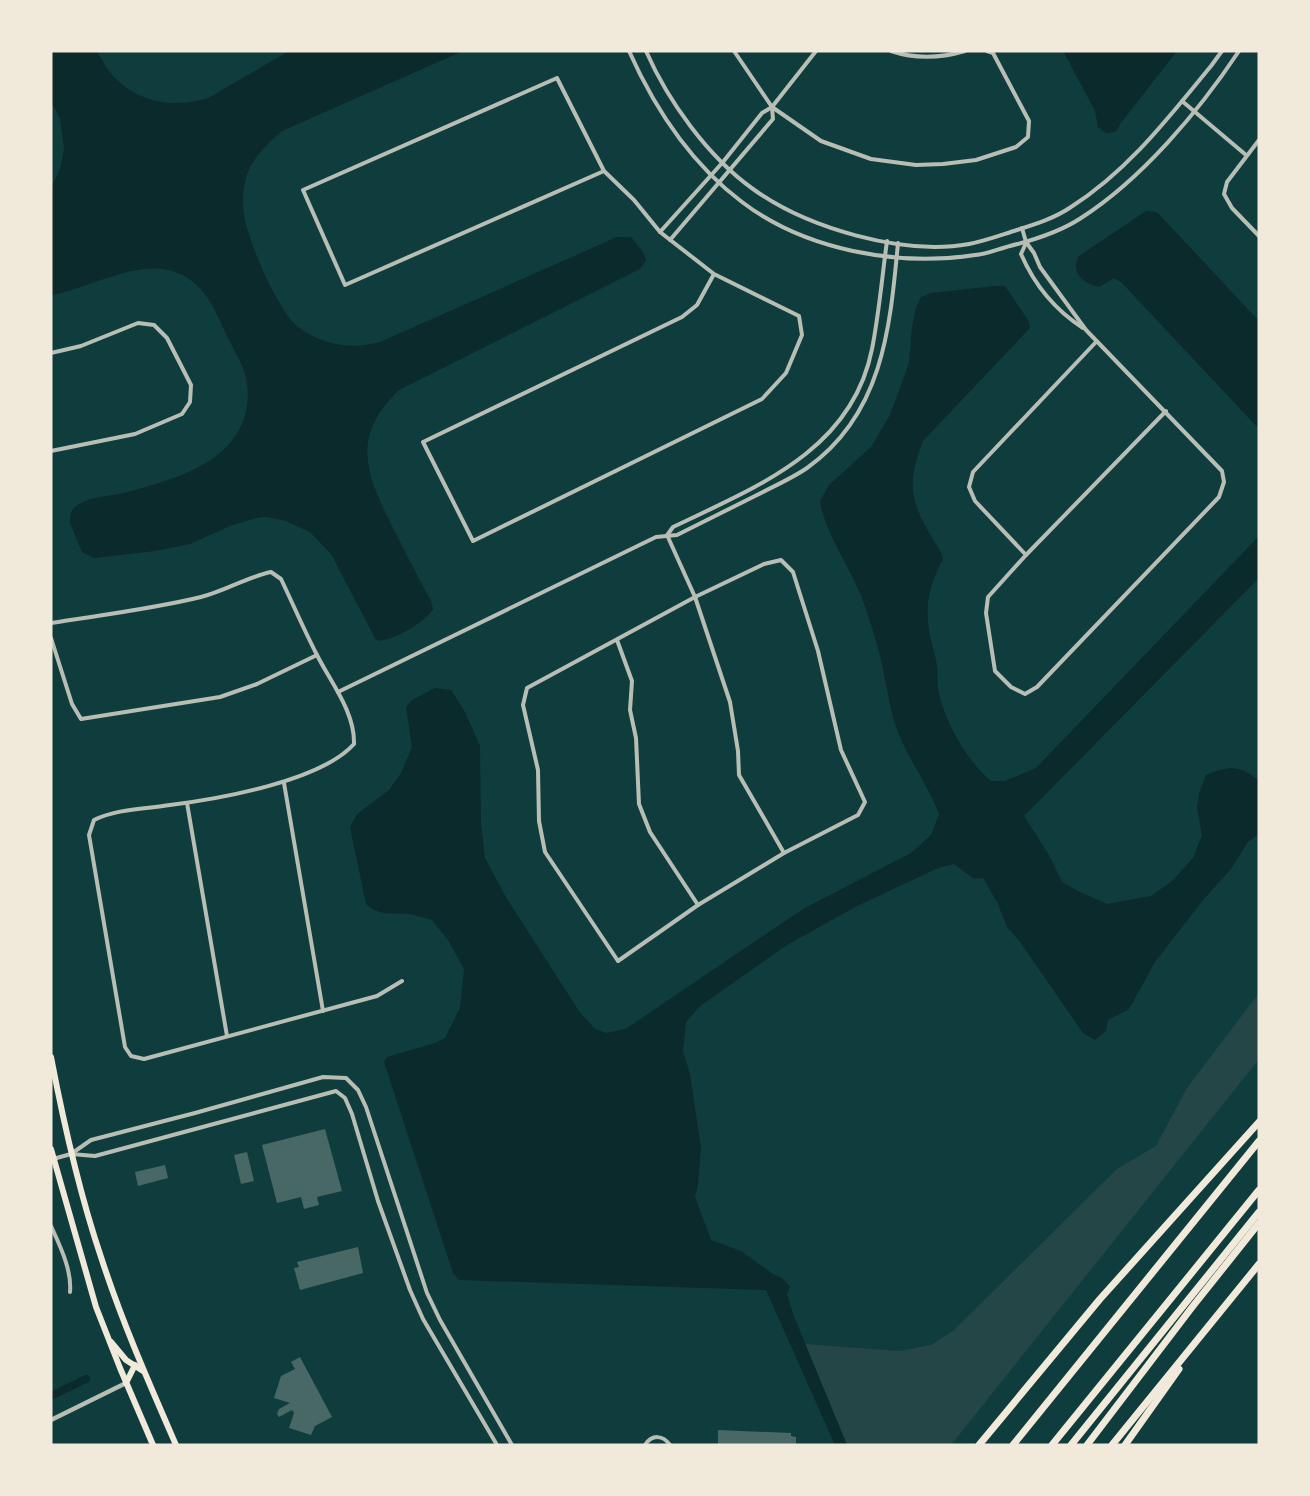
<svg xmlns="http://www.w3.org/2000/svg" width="1310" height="1496" viewBox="0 0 1310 1496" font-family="Lato,sans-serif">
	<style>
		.green { fill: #244646 }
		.water { fill: #0a2a2b }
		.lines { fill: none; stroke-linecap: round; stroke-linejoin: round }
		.canal { stroke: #0a2a2b; stroke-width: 8 }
		.building { fill: #486865 }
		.minor { stroke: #b8beb3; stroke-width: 4 }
		.tertiary { stroke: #b8beb3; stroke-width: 4.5 }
		.primary { stroke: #f1e9da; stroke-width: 6 }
		.motorway { stroke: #f1e9da; stroke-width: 7 }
	</style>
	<rect width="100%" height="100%" fill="#0f3d3e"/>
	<polygon class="green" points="1259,993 1259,1059 951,1445 847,1445 805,1344 900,1351 931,1345 953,1331 1117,1169 1156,1146 1187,1088"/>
	<g class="water">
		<path d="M51,51h46c3,5 6,11 9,16 24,34 64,43 102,31l81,-47h174l-181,80c-15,13 -31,28 -36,47 -3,12 -4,25 -2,37 4,26 33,94 53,111 24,19 54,24 83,16l237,-105h14l12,15 3,8 -6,9 -241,121c-51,49 -31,88 -4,142 12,23 23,46 36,69l2,8c-6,12 -44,35 -57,31l-45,-86 -21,-22 -24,-11 -20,-4 -10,1 -26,8 -40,18 -35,7 -61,7 -12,-6 -12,-29c-1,-9 2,-15 9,-19 14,-8 34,-8 49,-12 46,-13 106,-28 118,-81 3,-12 2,-28 -2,-40 -4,-12 -11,-22 -16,-33 -7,-14 -12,-28 -21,-41 -42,-58 -104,-11 -156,-2v-107l9,-19 4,-20 -4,-30 -9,-18z"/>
		<path d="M1063,51h114l-57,73c-2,8 -6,9 -14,9l-8,-6 -3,-16z"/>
		<path d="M1146,211l11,1 102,109v108l-138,-147 -7,-4 -15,9c-16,-4 -29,-14 -20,-31z"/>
		<path d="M994,286h11l23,34 2,8 -107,113c-20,49 -9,68 18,111l2,7c-13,25 -18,43 -14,71 2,13 7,25 8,37 1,7 0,15 1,23 7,32 28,70 53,91h14l31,-13 223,-232v42l-235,238 25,39 13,27 16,9 29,13 44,-8 21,-15 21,-23 9,-23 -5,-27 2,-15 7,-18c22,-9 34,-11 53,6v53l-11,8 -17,27 -28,31 -48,62 -26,47 -21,11 -2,11 -11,9 -12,-7 -63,-91 -13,-15 -10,-25 -14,-24 -9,1 -20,-15 -16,4 -81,38 -70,39 -87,61 -14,16 -3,29 7,23 11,74 -3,36 -3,13 16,43 30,11 32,23 9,4 8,9 -3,7 6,20 54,131h-12l-69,-155 -307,-10 -6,-7 -69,-211 2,-4 4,-2 45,-13 10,-5 15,-30 4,-39 -16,-29 -16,-20c-8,-2 -16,-5 -24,-6 -17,-1 -29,2 -42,-10l-16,-77 7,-13 32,-24 12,-17 11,-26 -6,-40 6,-7 23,-12 16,2 14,22 15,34 1,77 4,35 22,41 72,112 16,18 12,4 20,-5 176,-119 108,-56 20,-18 8,-21c-11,-30 -32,-56 -43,-87 -7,-22 -10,-45 -15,-67 -5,-21 -12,-42 -19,-62 -12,-31 -37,-65 -42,-97l9,-16 42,-38 19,-32 19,-52 3,-36 4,-20 5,-10 10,-4z"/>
	</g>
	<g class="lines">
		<polyline class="canal" points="51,1396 86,1379"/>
	</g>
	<g class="building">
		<polygon points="325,1129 342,1191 317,1197 319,1205 304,1209 301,1197 277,1203 262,1145"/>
		<polygon points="247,1152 254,1181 241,1184 234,1155"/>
		<polygon points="165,1165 168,1178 138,1186 135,1172"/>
		<polygon points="358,1247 363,1273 300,1290 294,1268 299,1267 297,1262"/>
		<polygon points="300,1357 332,1417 315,1426 311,1435 289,1428 294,1413 292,1410 279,1417 277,1414 279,1409 290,1403 274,1398 281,1376 295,1369 291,1362"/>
		<polygon points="718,1430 791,1433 791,1436 796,1437 796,1445 718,1445"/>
	</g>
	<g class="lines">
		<g class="minor">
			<path d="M629,51c26,58 61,112 113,151 63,48 155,65 233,53 12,-1 23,-6 35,-9 24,-6 50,-14 71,-28 61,-39 118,-107 158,-167"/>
			<path d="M646,51c22,50 62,106 107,138 54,39 150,67 216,55 16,-3 32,-9 48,-14 19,-6 38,-12 54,-23 57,-36 98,-90 140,-141l11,-15"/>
			<polyline points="734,51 772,107 821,141 871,159 916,165 943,164 976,160 1016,147 1028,137 1029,121 993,53 987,51"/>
			<path d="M891,51c24,8 50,7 74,0"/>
			<polyline points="1182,101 1246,155"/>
			<polyline points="1259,140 1227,182 1224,194 1232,208 1259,236"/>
			<polyline points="604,171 345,285 303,190 557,78 604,171 634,200 660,232 714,274 799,316 802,335 786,373 762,399 473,541 423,442 682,317 697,305 714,274"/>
			<polyline points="1022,228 1026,242 1034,253 1040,267 1086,330 1222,471 1224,482 1219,497 1037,687 1025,694 1011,687 995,671 986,613 988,597 1026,555 975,501 969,487 973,472 1096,342"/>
			<polyline points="660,232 723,162 762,113 772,107 816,51"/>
			<polyline points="670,240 773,119 772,108"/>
			<path d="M1026,243l-5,11c13,30 34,56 62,74"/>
			<polyline points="51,353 81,346 138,323 154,325 167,338 191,385 190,402 182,414 135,434 51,451"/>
			<path d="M668,534l5,-7c83,-40 179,-76 199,-178 7,-35 10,-72 15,-108"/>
			<polyline points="667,535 695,597 730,702 738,751 739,775 784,853"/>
			<polyline points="1026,555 1166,411"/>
			<polygon points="781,560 793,572 818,651 841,750 865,802 858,815 784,853 698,905 618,961 545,852 539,821 538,770 523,705 527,688 695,597 764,564"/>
			<path d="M51,623c50,-8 101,-14 150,-26 24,-6 46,-20 70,-25l10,7c12,25 23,51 36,76 14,28 38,57 37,89 -33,37 -135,55 -184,61 -25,4 -54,4 -76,15l-5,15 36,212 6,9 13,3 233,-63 25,-15"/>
			<polyline points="51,638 72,704 81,719 220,697 257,684 317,655"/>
			<polyline points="617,640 632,681 630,710 636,738 639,804 650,832 698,905"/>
			<path d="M338,692l318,-155 21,-2c26,-13 52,-26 78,-39 17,-9 36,-17 52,-28 76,-54 83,-140 91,-225"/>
			<polyline points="284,783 323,1011"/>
			<polyline points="187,803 227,1036"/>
			<polyline points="71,1154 91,1140 195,1113 323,1077 346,1078 358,1090 366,1107 427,1293 440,1320 512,1445"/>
			<polyline points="53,1159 71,1154 95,1156 336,1091 345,1098 352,1114 378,1201 410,1290 423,1319 497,1445"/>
			<path d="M51,1226c9,20 21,44 19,66"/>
			<path d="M645,1445c7,-11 18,-10 25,0"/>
		</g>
		<polyline class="tertiary" points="51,1420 126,1383"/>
		<g class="primary">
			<path d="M51,1057c13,68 28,135 50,200 21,65 48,126 75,188"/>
			<polyline points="51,1149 96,1307 120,1368 153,1445"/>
			<polyline points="111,1342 126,1360 143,1371"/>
			<polyline points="126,1383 135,1365"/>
		</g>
		<g class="motorway">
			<polyline points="979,1445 1100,1299 1259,1122"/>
			<polyline points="1013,1445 1259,1141"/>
			<polyline points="1052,1445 1259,1190"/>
			<polyline points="1071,1445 1259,1212"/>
			<polyline points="1087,1445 1193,1306 1259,1223"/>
			<polyline points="1112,1445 1259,1264"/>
			<polyline points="1125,1445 1179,1369"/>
		</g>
	</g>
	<rect width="1310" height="1496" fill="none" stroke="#f1e9da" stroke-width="105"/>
</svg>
